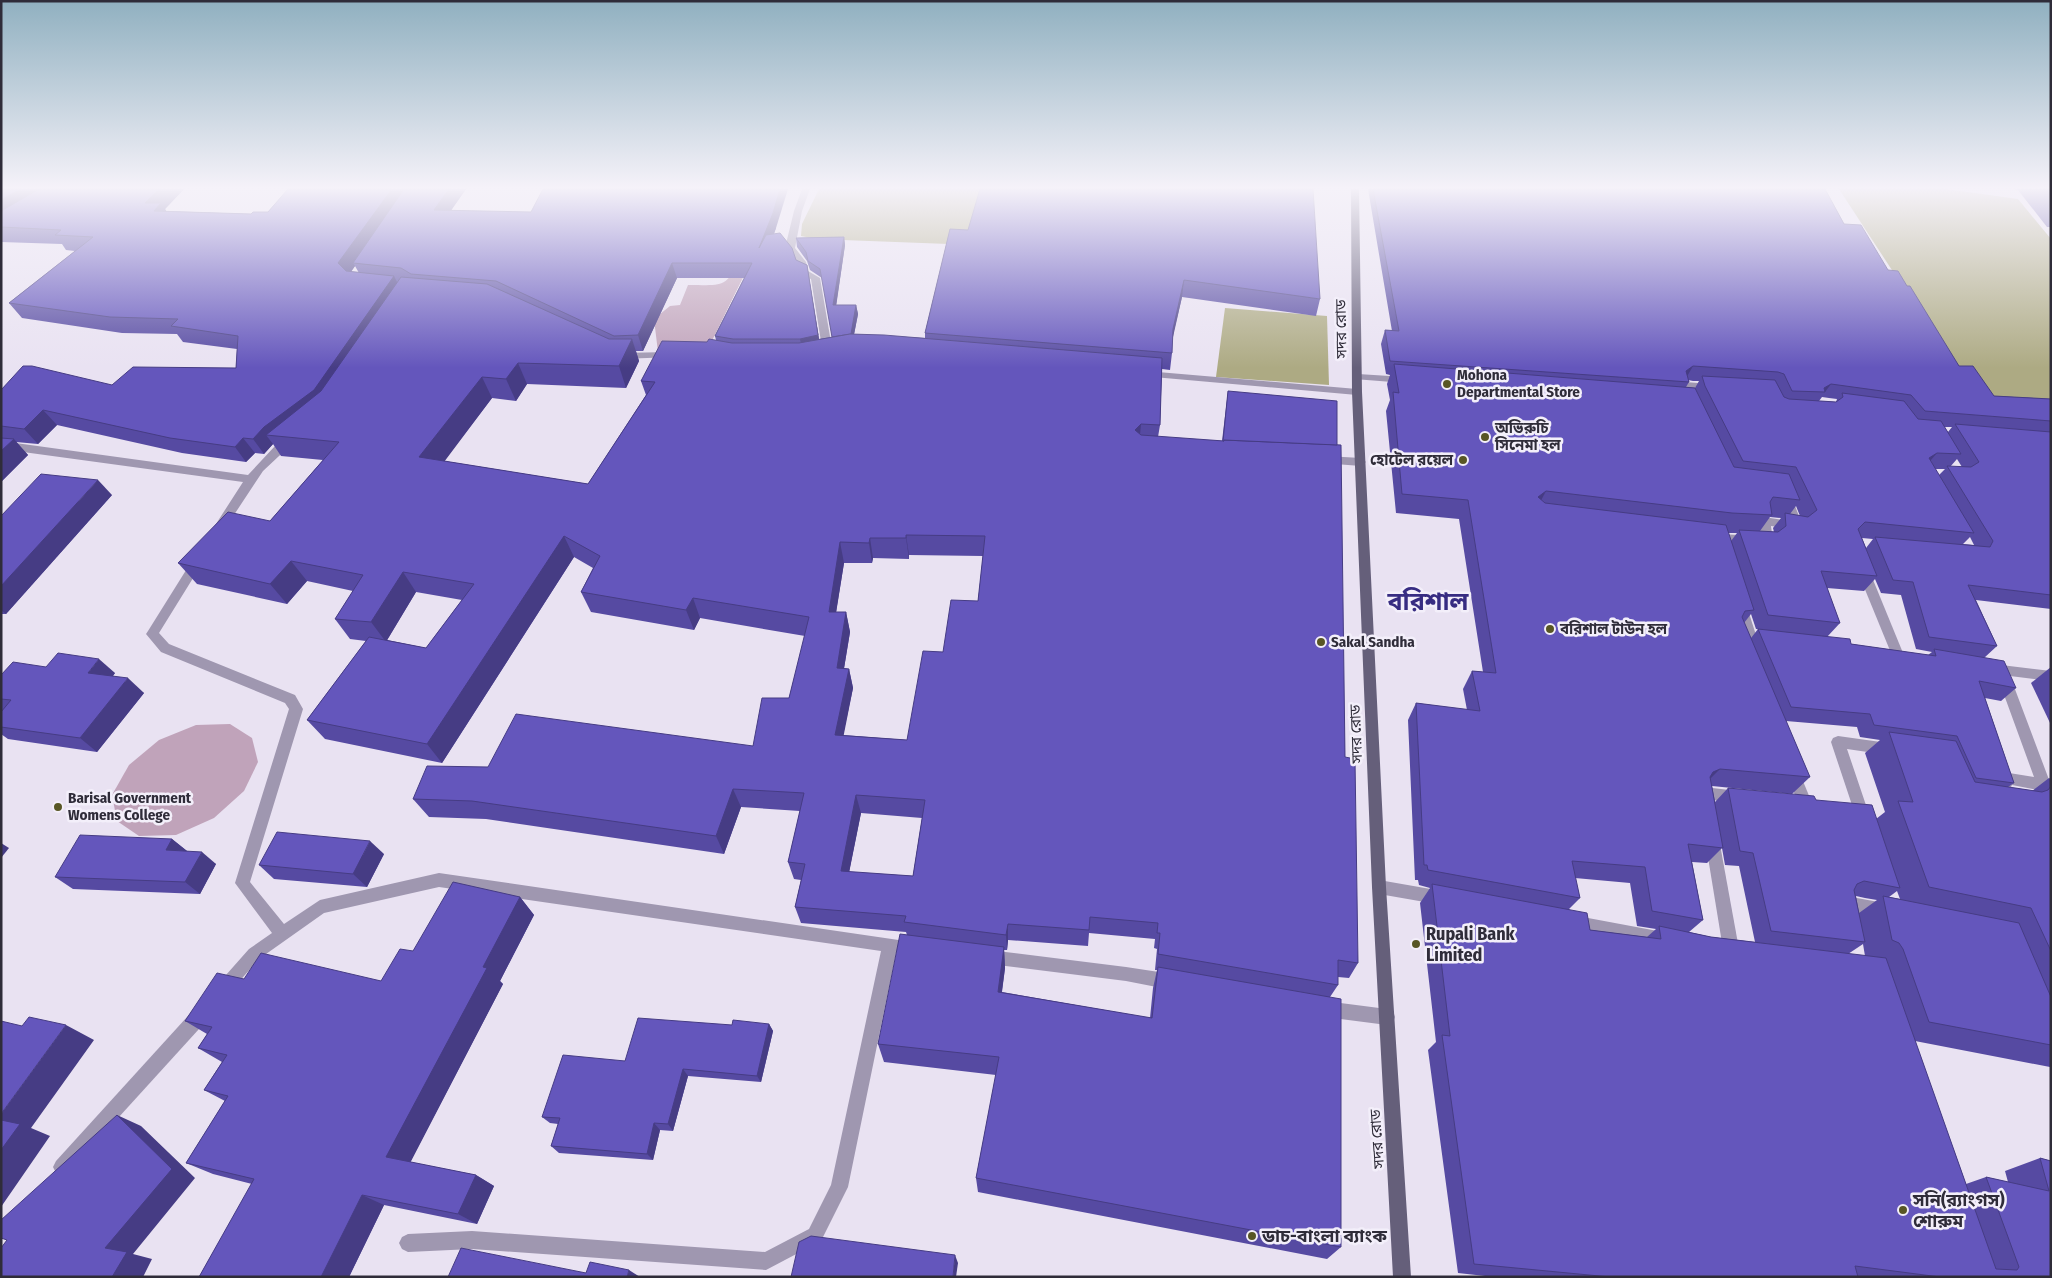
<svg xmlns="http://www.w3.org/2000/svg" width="2052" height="1278" viewBox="0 0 2052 1278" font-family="'Fira Sans Condensed','Noto Sans Bengali',sans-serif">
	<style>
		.green { fill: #c0a3ba }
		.water { fill: #adaa83 }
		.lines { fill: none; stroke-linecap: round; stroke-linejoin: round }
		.street { fill: #9f97b0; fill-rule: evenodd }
		.primary { fill: #655f7a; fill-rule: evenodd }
		.wall { fill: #564aa2; fill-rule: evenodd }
		.shaded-wall { fill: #463c84 }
		.building { fill: #6456bc; stroke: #463c84; fill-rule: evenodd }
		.poi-dot { fill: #585625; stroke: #f3effa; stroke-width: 2 }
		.labels { text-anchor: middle; stroke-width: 5; stroke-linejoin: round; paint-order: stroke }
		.street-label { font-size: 15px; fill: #2f2c39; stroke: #f3effa }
		.poi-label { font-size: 15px; font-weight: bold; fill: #2f2c39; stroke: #f3effa; text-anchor: start }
		.near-poi-label { font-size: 18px; font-weight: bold; fill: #2f2c39; stroke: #f3effa; text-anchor: start }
		.town-label { font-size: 25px; font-weight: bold; fill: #372c82; stroke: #f3effa }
	</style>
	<rect width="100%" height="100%" fill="#e9e2f2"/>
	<g class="green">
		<path d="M744,257h9l-47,96 -48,-1 -4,-33 16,-13 10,-1 8,-20c37,0 35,4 56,-28z"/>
		<polygon points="230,724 252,738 258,762 244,791 214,818 176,835 139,836 117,821 112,795 129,765 159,740 196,725"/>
	</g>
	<g class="water">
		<polygon points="819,189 981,189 969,239 949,244 816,239 801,236 802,224"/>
		<polygon points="1839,189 1946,189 2018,199 2051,239 2051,412 1982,408"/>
		<polygon points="1225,308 1327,316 1329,385 1216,377"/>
	</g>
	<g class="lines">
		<g class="street">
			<polygon points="802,189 810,189 802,211 795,248 806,262 808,271 820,278 833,354 828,357 823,354 811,279 801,275 796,262 785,248 794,211"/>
			<polygon points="670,352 674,353 674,357 620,359 615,356 620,353"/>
			<polygon points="1146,371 1357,389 1362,392 1357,395 1142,376 1142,372"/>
			<polygon points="1358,374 1405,377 1410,380 1405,383 1354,379 1353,377"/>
			<polygon points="1685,382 1712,384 1717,387 1712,390 1691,389 1693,398 1688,401 1683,398 1680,385"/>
			<polygon points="290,435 294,436 295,439 294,442 263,471 224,530 220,531 214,527 243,482 1,449 1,441 248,475 275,446"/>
			<polygon points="1326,456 1361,458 1366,462 1361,466 1322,463 1321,460 1322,457"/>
			<polygon points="1785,492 1791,496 1803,526 1801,529 1797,530 1771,526 1773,541 1767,545 1715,541 1713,538 1719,534 1760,536 1758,521 1764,517 1789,521 1779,496"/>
			<polygon points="197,558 203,562 159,633 169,644 295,695 303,709 250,882 284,924 320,900 439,873 919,943 922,948 919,953 914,955 896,953 848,1187 821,1241 766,1270 472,1249 408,1252 402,1249 399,1243 402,1237 408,1234 472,1231 765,1252 809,1229 831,1185 881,951 439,887 324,913 259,959 228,994 223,997 218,994 215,989 218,984 249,949 272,933 235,883 289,709 285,703 161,652 146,634 148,631 193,559"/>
			<polygon points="1863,566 1869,570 1903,653 1901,657 1893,657 1891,653 1857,570"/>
			<polygon points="1741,602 1745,604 1747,607 1756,635 1754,638 1746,638 1744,635 1735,607 1737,604"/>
			<polygon points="2001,665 2051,671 2051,681 2010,676 2051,785 2049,789 2044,791 2012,785 2010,789 2005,791 2000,789 1996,778 1998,774 2003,772 2034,777 1995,670 1996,666"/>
			<polygon points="1838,736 1888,743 1893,745 1895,749 1893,753 1888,755 1847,749 1871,820 1869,824 1864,826 1859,824 1857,820 1831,742 1833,738"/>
			<polygon points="1793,767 1798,769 1812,803 1810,807 1805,809 1800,807 1786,773 1788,769"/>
			<polygon points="1704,787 1738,791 1743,793 1745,797 1743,801 1738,803 1712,800 1710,804 1705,806 1700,804 1697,793 1699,789"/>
			<polygon points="1712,833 1717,834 1719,839 1739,949 1736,954 1731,956 1726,954 1723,949 1705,839 1707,834"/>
			<polygon points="1379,880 1442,891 1447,893 1449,898 1447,903 1442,905 1379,894 1374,892 1372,887 1374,882"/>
			<path d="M1846,896l38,7 5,2 2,5 -2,5c-13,5 -28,-6 -42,-1l-5,-2 -3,-9 2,-5z"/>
			<polygon points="1572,915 1663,932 1668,934 1671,939 1668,944 1663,946 1572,929 1567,927 1565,922 1567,917"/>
			<polygon points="989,950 1126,967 1172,974 1177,977 1180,982 1177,987 1172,990 1126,981 989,964 984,962 981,957 984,952"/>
			<polygon points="1325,1001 1387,1009 1393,1011 1395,1017 1393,1023 1387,1025 1325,1017 1319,1015 1317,1009 1319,1003"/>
			<polygon points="203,1004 209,1006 211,1012 209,1018 68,1173 62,1176 56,1173 53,1167 56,1161 197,1006"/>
		</g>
		<polygon class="primary" points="1351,189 1359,189 1362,392 1386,887 1411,1277 1393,1277 1372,887 1352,392"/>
	</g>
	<g class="wall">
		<path d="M1,189h183l-19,20 1,2 85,3 17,-2 20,-23h178l-15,21 325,18 -2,6 22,26 11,5 12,74 13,-2 -10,-59 -12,-8 -3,-9 -10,-14 -1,-9 48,-1 1,8 -9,60h20l2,9 -4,20 71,4v-5l25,-104 370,70 -4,17 -134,-19 -10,42v14l-2,17 -8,-1 -2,56 -2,12 64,4 6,-50 109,54 8,312 13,206 -9,15 -11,-1v8l-8,12 11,250 -14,12 -349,-67 -2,-14 20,-103 -112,-13 -6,-18 29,-109 -1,-3 -105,-9 -6,-16 6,-27 -7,-1 -6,-17 12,-51 -59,-4 -17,47 -238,-35 -57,-2 -16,-18 75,-32 265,-21 36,-48 16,-62 -105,-18 -6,12 -103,-18 -10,-20 12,-24 -19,-11 -132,206 -117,-24 -18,-19 59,-79 -16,-2 -15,-20 18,-28 -46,-10 -20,23 -90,-20 -19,-21 92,-42 53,-61 -42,-4 -8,-12 -9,10 -9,-1 -9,9 -64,-9 -125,-28 -19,19 -22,-2 12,13 -27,27v-92l111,-5 124,-17 1,-19 -54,-7 -6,-8 -55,-1 -100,-15 -13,-15 66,-52 -9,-1 -4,-6 -61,-2zM355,266l4,7 -8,-1zM677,278h67l-29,58 1,4 -9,2 -66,39 5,14 -58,89 -144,-23 48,-63 24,3 11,-17 99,4 13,-27 -3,-10h7zM909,555l74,1 -5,45 -35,51 -36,88 -64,-5 10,-47 -4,-19 -5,-1 6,-36 -4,-20h-10l8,-49h28l1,-5 36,1zM416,592l46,8 -36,48 -39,-8zM861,813l61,5 -9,58 -64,-4zM1089,933l66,6 -1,9 3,1 -2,21h2l-4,18 -3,30 -148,-26 3,-24 -1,-18h3l1,-10 80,6z"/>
		<path d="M1368,189h457l19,35 44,46 71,96 35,30 57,3v210l-75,-9 21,46 -13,12 32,30 -15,13 -16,-3 29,85 -6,4 24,4 17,-13 2,1v289l-1,-1 -135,-26 51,143 20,-7 22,5 -3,-11 35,-13 11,3v116h-557l-36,-4 -30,-223 8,-8 -16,-139 10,-15 -11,-3 -1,-5h-3l-7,-160 8,-17 51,7 -4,-21 9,-18 11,1 -24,-153 -63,-6 -10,-102 4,-11 -3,-16 3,-9 -4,-1 -5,-30 4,-14 7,1zM1688,380l5,1h6l-4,7 -9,-1 3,-5zM1822,397l7,1 8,1 -1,3 -17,-1zM1944,427h8l-4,5zM1957,459l5,8h-12zM1935,469h10l-6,6zM1796,506l4,10 -10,-2zM1770,517l11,1 -8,10 1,4 -14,-1zM1728,533h9l-6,8zM1970,537l4,8 -11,-1zM1862,538l11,1 -7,9zM1875,579l6,14 20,2 15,54 16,3 -4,3 -77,-11 -24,-7 13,-14 -13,-35 37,3zM1751,614l5,15h2l-7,9 -7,-15zM1786,721l71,6 3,10 20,3 -15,13 20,59 -9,7 -60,-19 -88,-12 -13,14 -3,-16 80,8 18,-17zM1722,848l3,17 14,1 16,76 -44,-5 -22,-5 14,-12 -11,-58 15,1zM1575,878l55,5 7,43 19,3 -9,8 -57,-7 -21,-21 11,-11zM1897,891l3,8 -11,-2zM1856,896l9,2 12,2 -18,13zM1863,944l2,12 -17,-2z"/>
		<polygon points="2014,189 2051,189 2051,227 2047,227 2018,190"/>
		<polygon points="112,495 6,614 1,614 1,516"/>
		<polygon points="46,667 115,673 113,676 144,693 97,752 8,739 1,734 1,712 2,711 1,710 1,675"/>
		<polygon points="2051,667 2051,725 2031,683"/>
		<polygon points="172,839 187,851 216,864 200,894 73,889 55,877"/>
		<polygon points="384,854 367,887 274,879 259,865"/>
		<polygon points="520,897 534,915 500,981 503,984 410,1162 476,1175 494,1186 477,1224 384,1205 349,1277 199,1277 252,1184 213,1174 186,1163 225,1101 204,1090 222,1062 198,1048 207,1034 185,1021 244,979 381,981 413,951"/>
		<polygon points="769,1024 773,1031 761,1082 688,1076 673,1131 660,1130 653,1160 559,1153 551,1146 558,1124 550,1123 542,1117 625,1061 732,1025"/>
	</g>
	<g class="shaded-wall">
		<polygon points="21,189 58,189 1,223 1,200"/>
		<polygon points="159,189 184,189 165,209 171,219 164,226 145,203"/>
		<polygon points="392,189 411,189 353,263 355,266 346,278 338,263"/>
		<polygon points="449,189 466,189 441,225 434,210"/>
		<polygon points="780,189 788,189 776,228 763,263 759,248"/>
		<polygon points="844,237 845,245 835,314 833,305"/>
		<polygon points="672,263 677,278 643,351 638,335"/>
		<polygon points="807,265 821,351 803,354 800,339"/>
		<polygon points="394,276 402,292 324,406 266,435 273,444 264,454 253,439"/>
		<polygon points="1184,280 1182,297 1171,346 1173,329"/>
		<polygon points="856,305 858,314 852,345 834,349"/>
		<polygon points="632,339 639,361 626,388 619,366"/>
		<polygon points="518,363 527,384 516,401 506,379"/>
		<polygon points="1693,366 1685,380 1686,371"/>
		<polygon points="482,377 492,398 432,478 419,457"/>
		<polygon points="1831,384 1825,392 1824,388"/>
		<polygon points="43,410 57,425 38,444 24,429"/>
		<polygon points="1141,424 1139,446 1135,430"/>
		<polygon points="243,438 255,453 246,462 235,447"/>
		<polygon points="14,439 28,455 1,482 1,451"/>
		<polygon points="1937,453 1924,468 1929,458"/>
		<polygon points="98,480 112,495 6,614 1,610 1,586"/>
		<polygon points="1546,491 1536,510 1538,497"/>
		<polygon points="906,535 909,555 909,559 906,538"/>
		<polygon points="564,536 574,557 442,763 427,744"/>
		<polygon points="870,538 873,558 872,563 869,543"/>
		<polygon points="840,542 844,563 833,632 829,612"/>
		<polygon points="291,561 307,581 287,604 270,584"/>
		<polygon points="403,572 416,592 386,642 371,622"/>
		<polygon points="693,598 700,618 694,630 686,610"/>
		<polygon points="846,612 850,632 841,687 837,668"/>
		<polygon points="99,659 115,673 104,687 88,673"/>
		<polygon points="849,669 853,688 840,754 835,735"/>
		<polygon points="128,678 144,693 97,752 80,738"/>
		<polygon points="1720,769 1704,785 1713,772"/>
		<polygon points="733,789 741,807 724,854 716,836"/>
		<polygon points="856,795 861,813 846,888 841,871"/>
		<polygon points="172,839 187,851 166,850"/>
		<polygon points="370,841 384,854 367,887 353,874"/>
		<polygon points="1,843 9,848 1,858"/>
		<polygon points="202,852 216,864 200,894 185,882"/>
		<polygon points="520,897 534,915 500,981 503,984 407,1169 386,1157 483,967"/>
		<polygon points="1008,924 1008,940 1007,950 1006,935"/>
		<polygon points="1004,947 1005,968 999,1012 998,992"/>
		<polygon points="769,1024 773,1031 761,1082 757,1076"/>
		<polygon points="66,1025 94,1040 31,1128 50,1136 1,1207 1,1114"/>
		<polygon points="683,1069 688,1076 673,1131 668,1124"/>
		<polygon points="117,1115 141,1126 195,1178 133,1254 152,1259 143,1277 112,1277 105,1248"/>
		<polygon points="654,1123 660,1130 653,1160 647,1154"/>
		<polygon points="476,1175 494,1186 477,1224 458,1214"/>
		<polygon points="362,1195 384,1205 349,1277 321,1277"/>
		<polygon points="955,1255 958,1263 956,1277 953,1277"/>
		<polygon points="629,1270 640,1277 627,1277"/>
	</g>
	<g class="building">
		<polygon points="1,189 21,189 1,200"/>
		<polygon points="39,189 159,189 145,203 161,203 154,211 251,214 253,212 268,212 288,189 392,189 338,263 346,271 394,276 314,390 264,427 253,439 243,438 235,447 170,438 43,410 24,429 1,426 1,390 23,366 32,366 112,385 133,367 236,368 238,336 171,326 178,319 110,317 9,303 93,237 55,235 61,230 1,227 1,211"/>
		<polygon points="404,189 449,189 434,210 531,212 543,189 780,189 773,213 759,248 766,235 780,233 792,248 796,260 807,265 818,335 800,339 733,339 715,336 752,263 672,263 638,335 614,336 496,281 411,274 401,268 353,263"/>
		<polygon points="980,189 1313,189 1320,299 1184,280 1173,329 1172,353 925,333 950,229 968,230"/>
		<polygon points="1373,189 1825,189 1844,224 1861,225 1888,270 1898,271 1907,286 1910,286 1959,366 1973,366 1994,396 2051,399 2051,421 1925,411 1911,395 1831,384 1824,388 1825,392 1792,391 1784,374 1778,372 1693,366 1686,371 1689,382 1390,361 1385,330 1399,331"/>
		<polygon points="2045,189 2051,189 2051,196"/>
		<polygon points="844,237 833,305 856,305 851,334 832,337 820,269 808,261 806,252 796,238"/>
		<path d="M401,277l86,7 122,55h23l-13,27 -101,-3 -12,16 -24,-2 -63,80 169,27 67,-102 -14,-1 21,-40 45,1 2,-3 23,4h67l51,-9 34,1 278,23 -2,67 -19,-1 -6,6 6,5 83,6v-1l117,5 4,312 10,2 3,204 -20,-3v25l-180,-31 2,-21h-3l1,-10 -68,-6 -1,13 -81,-6 -2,11 -102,-13 2,-6 -111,-9 10,-43 -17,-2 16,-69 -71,-4 -17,47 -244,-35 -59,-2 14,-33 61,1 28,-53 237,32 9,-48h27l20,-81 -116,-19 -7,12 -105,-18 19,-36 -36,-20 -137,208 -120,-24 62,-83 57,11 48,-64 -71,-12 -32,50 -36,-3 28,-44 -72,-14 -21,23 -92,-21 50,-51 42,9 69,-79 -73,-7 55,-44zM906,535l79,1 -7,65 -27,-1 -8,52 -20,-1 -16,89 -72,-5 14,-66 -12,-1 9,-56h-17l11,-70 29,1 1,-5h36zM856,795l69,5 -12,76 -72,-5z"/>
		<polygon points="1394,364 1695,388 1734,467 1789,474 1800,500 1773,497 1770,502 1772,515 1732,513 1546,491 1538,497 1545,503 1726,525 1754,610 1745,611 1742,617 1810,777 1720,769 1713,772 1710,777 1723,848 1688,844 1703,920 1652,911 1645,867 1572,861 1580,898 1428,870 1427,865 1424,865 1416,703 1480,711 1472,671 1496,673 1468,500 1402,494 1393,392 1399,393"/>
		<polygon points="1702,376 1775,380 1784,397 1789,399 1836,402 1843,397 1842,393 1904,401 1918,419 1941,421 1961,454 1937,453 1929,458 1974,533 1865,522 1858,529 1877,576 1821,571 1840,623 1768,615 1739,530 1778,532 1786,526 1785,513 1808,517 1817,510 1796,467 1743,461 1705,386"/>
		<polygon points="1228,391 1337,401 1337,445 1224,440 1224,441 1223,441"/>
		<polygon points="1955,424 2051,432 2051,595 1968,585 1997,646 1929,637 1913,582 1893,580 1875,537 1990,547 1993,541 1947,466 1971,467 1979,462"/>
		<polygon points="1,438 14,439 1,451"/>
		<polygon points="41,474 98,480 1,586 1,516"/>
		<polygon points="1758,629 1850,639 1851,644 1936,656 1934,649 2004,661 2016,688 1979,681 2014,783 1976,778 1957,736 1874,725 1870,714 1791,707"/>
		<polygon points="58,653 99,659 88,673 128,678 80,738 1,727 1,712 11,700 1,699 1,675 13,662 46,667"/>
		<polygon points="1889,732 1956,741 1975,782 2042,792 2048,790 2051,786 2051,951 2031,908 1929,887 1898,801 1913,802"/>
		<polygon points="1728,788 1814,796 1816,800 1872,805 1900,888 1864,881 1857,884 1854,890 1865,942 1771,931 1753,853 1740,851"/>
		<polygon points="277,832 370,841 353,874 259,865"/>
		<polygon points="80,835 172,839 166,850 202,852 185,882 55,877"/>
		<polygon points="453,882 520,897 483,967 487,968 386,1157 476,1175 458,1214 362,1195 321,1277 199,1277 254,1179 186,1163 228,1096 204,1090 227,1055 198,1048 212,1027 185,1021 217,973 244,979 261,953 381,981 400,949 413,951"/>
		<polygon points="1432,884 1587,913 1590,930 1661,939 1659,926 1711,937 1886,958 1996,1269 2017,1270 2019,1267 1986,1177 2049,1191 2040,1158 2051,1161 2051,1277 1940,1277 1855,1266 1858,1277 1610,1277 1474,1264 1442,1035 1450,1036"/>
		<polygon points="1883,896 2019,923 2051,997 2051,1045 1929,1022 1903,949 1899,943 1892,940"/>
		<polygon points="900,934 1004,947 998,992 1152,1018 1158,967 1341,999 1341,1247 976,1178 999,1057 878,1044"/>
		<polygon points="29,1017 66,1025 1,1114 1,1021 22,1026"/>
		<polygon points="638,1018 732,1025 733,1020 769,1024 757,1076 683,1069 668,1124 654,1123 647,1154 551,1146 560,1118 542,1117 563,1055 625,1061"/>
		<polygon points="117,1115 172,1169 105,1248 127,1252 112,1277 1,1277 1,1248 7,1240 1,1238 1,1220"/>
		<polygon points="1,1120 20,1124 1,1150"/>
		<polygon points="811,1236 955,1255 953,1277 791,1277 799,1242"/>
		<polygon points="461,1248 586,1273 590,1262 629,1270 627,1277 448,1277"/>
	</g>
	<linearGradient id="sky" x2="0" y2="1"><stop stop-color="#90b0c0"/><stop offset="0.51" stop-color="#f5f2f9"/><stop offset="1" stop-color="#f5f2f9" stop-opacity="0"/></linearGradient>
	<rect width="2052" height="368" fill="url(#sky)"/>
	<g class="poi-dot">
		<circle cx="1447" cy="384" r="5"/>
		<circle cx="1485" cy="437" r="5"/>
		<circle cx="1463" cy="460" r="5"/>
		<circle cx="1550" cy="629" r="5"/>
		<circle cx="1321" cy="642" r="5"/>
		<circle cx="58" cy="807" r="5"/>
		<circle cx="1416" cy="944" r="5"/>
		<circle cx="1903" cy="1210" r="5"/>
		<circle cx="1252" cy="1236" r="5"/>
	</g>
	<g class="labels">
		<g class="street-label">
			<text transform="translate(1341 329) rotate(-91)" y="5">সদর রোড</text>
			<text transform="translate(1356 734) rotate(-92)" y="5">সদর রোড</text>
			<text transform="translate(1377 1139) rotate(-94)" y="5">সদর রোড</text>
		</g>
		<g class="poi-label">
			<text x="1457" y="380">Mohona<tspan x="1457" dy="17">Departmental Store</tspan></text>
			<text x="1495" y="433">অভিরুচি<tspan x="1495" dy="17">সিনেমা হল</tspan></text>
			<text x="1453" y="465" text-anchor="end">হোটেল রয়েল</text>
			<text x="1560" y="634">বরিশাল টাউন হল</text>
			<text x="1331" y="647">Sakal Sandha</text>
			<text x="68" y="803">Barisal Government<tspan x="68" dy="17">Womens College</tspan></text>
		</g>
		<g class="near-poi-label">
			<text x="1426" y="940">Rupali Bank<tspan x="1426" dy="21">Limited</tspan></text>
			<text x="1913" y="1206">সনি(র‌্যাংগস)<tspan x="1913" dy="21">শোরুম</tspan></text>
			<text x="1262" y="1242">ডাচ-বাংলা ব্যাংক</text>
		</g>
		<g class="town-label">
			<text x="1428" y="610">বরিশাল</text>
		</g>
	</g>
	<rect width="2052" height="1278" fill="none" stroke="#2f2c39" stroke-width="5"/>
</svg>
